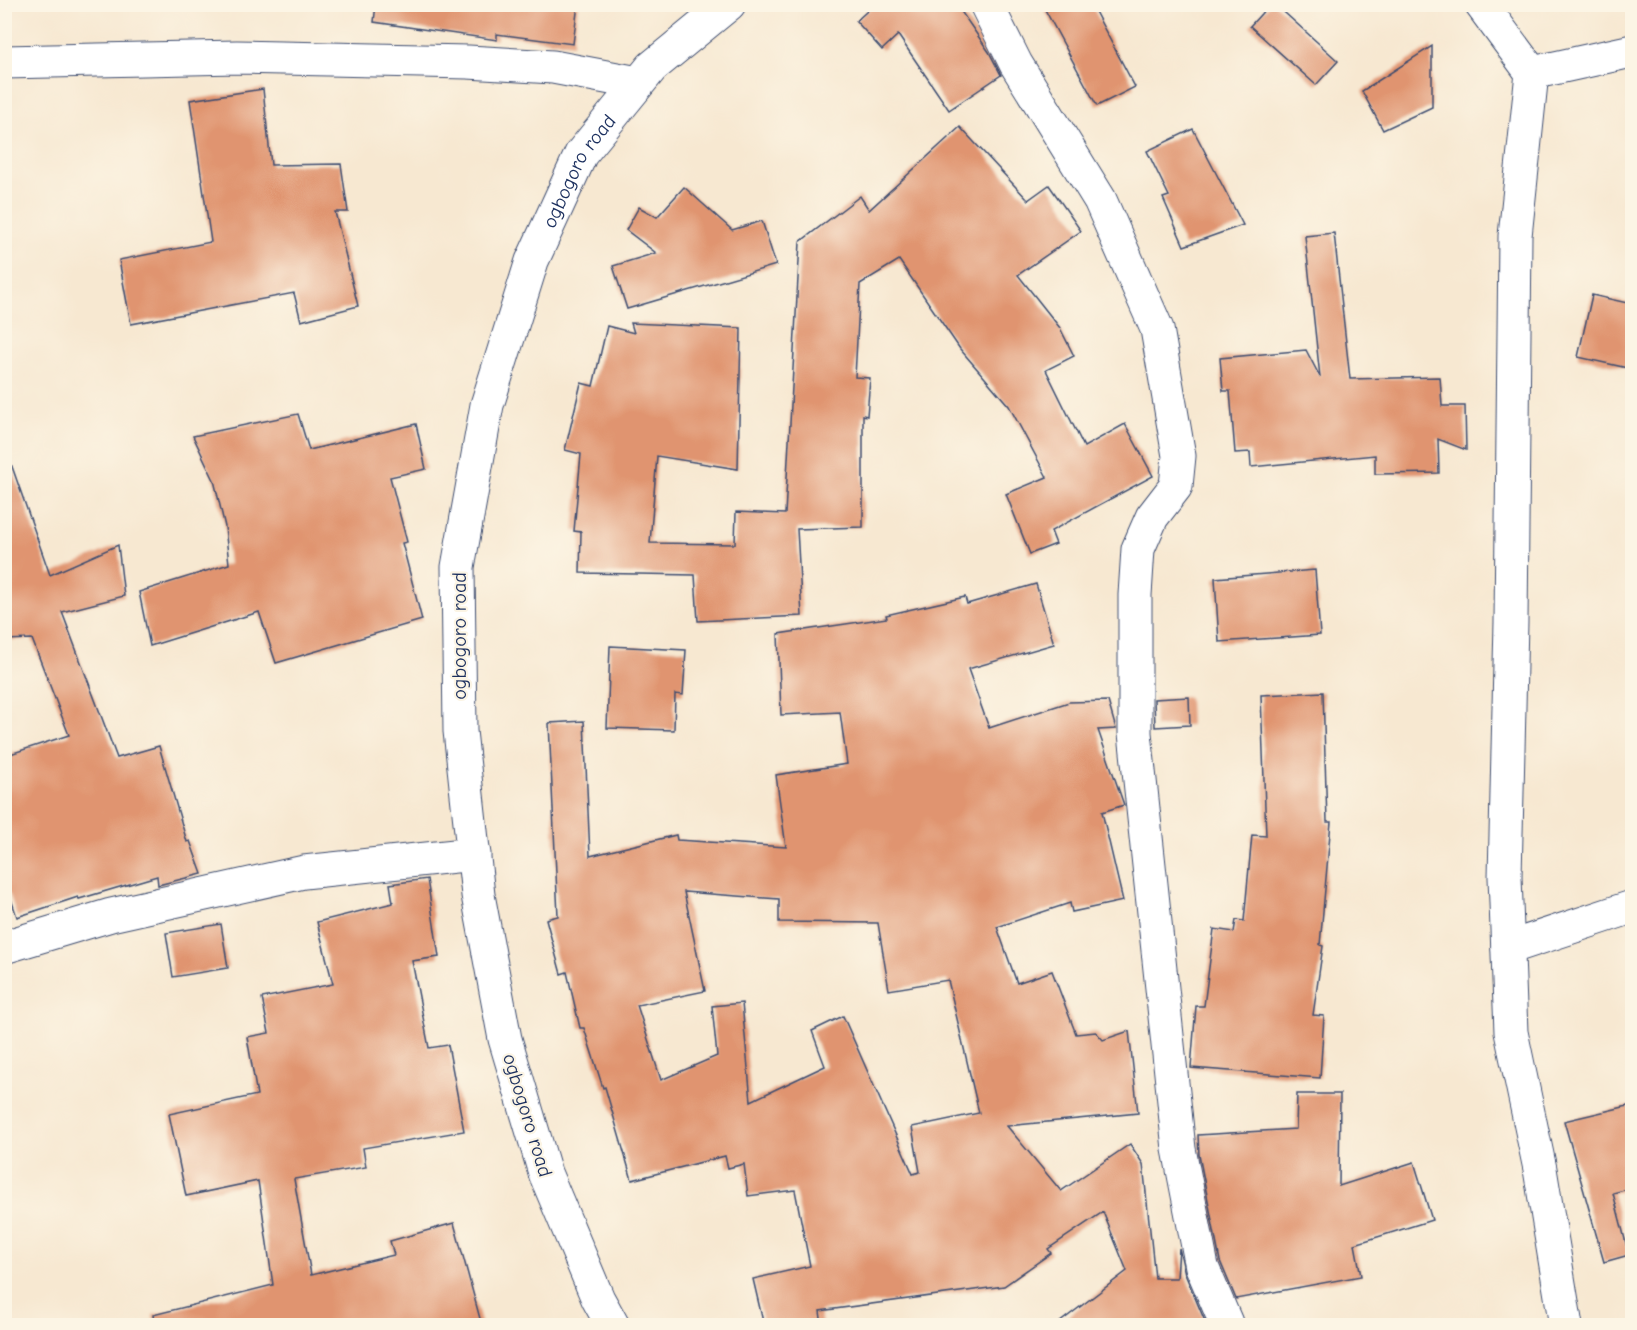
<svg xmlns="http://www.w3.org/2000/svg" width="1637" height="1330" viewBox="0 0 1637 1330" font-family="'Comic Neue',sans-serif">
	<style>
		.building { fill: #e09470; fill-rule: evenodd }
		.lines { fill: none; stroke-linecap: round; stroke-linejoin: round }
		.minor-casing { stroke: #3c4b6f; stroke-width: 35 }
		.minor { stroke: #fff; stroke-width: 33 }
		.labels { text-anchor: middle; stroke-width: 4.5; stroke-linejoin: round; paint-order: stroke }
		.street-label { font-size: 20px; fill: #1b2f5e; stroke: #fcf5e5 }
	</style>
	<rect width="100%" height="100%" fill="#fcf5e5"/>
	<filter id="ink" filterUnits="userSpaceOnUse"><feTurbulence type="fractalNoise" baseFrequency=".0167" numOctaves="2"/><feDisplacementMap in="SourceGraphic" scale="12" xChannelSelector="R" yChannelSelector="G"/><feConvolveMatrix kernelMatrix="1 2 1 2 8 2 1 2 1" color-interpolation-filters="sRGB"/></filter>
	<filter id="wash" filterUnits="userSpaceOnUse"><feTurbulence type="fractalNoise" baseFrequency=".008" numOctaves="4" result="noise"/><feDisplacementMap in="SourceGraphic" scale="24" xChannelSelector="R" yChannelSelector="G"/><feGaussianBlur stdDeviation="1.35" result="paint"/><feColorMatrix in="noise" values="0 0 0 0 0 0 0 0 0 0 0 0 0 0 0 0 0 1.4 0 .05"/><feComposite in="paint" operator="in"/></filter>
	<g filter="url(#wash)">
		<rect width="100%" height="100%" fill="#f7e8d1"/>
		<g id="blocks">
			<g class="building">
				<polygon points="376,4 578,4 573,44 497,34 497,40 374,22"/>
				<polygon points="875,4 956,4 989,52 1001,75 949,110 898,35 882,50 856,21"/>
				<polygon points="1042,4 1091,4 1135,87 1097,106"/>
				<polygon points="1270,4 1275,4 1338,61 1316,85 1250,26"/>
				<polygon points="1432,46 1432,107 1383,130 1362,91"/>
				<polygon points="263,89 271,165 341,164 348,212 335,212 358,306 301,321 294,293 131,324 119,260 211,242 190,100"/>
				<polygon points="960,127 1028,200 1049,185 1081,231 1018,275 1060,328 1074,356 1046,370 1084,447 1125,424 1153,476 1051,531 1056,544 1030,554 1006,494 1047,477 1009,406 960,349 899,260 860,284 855,377 870,378 867,416 863,415 863,527 797,529 802,616 698,621 695,575 580,573 581,532 574,531 581,454 565,450 581,383 593,386 607,326 634,333 631,323 741,328 738,469 657,456 650,543 735,544 736,512 785,514 800,242 860,196 869,210"/>
				<polygon points="1193,129 1243,225 1184,246 1163,198 1169,196 1147,151"/>
				<polygon points="684,187 732,230 762,221 776,265 627,309 613,266 656,253 626,230 639,207 657,217"/>
				<polygon points="1334,233 1350,379 1440,377 1442,406 1465,406 1466,450 1438,439 1439,473 1375,474 1375,455 1251,467 1250,452 1235,453 1230,391 1223,391 1220,358 1306,350 1320,377 1305,236"/>
				<polygon points="1592,295 1632,304 1632,369 1578,357"/>
				<polygon points="298,414 309,450 416,424 426,469 390,477 407,542 402,543 422,620 276,663 259,612 150,646 139,592 229,564 225,527 214,480 193,436"/>
				<polygon points="4,458 9,458 50,575 118,545 124,596 62,612 117,758 159,746 187,842 190,841 202,874 158,885 157,876 79,899 78,897 17,917 4,878 4,756 69,735 32,639 4,640"/>
				<polygon points="1315,570 1320,635 1219,642 1215,578"/>
				<path d="M1036,584l18,60 -86,25 21,59 80,-26 39,-1 8,28 -18,1 26,75 -22,7 21,89 -51,11 -2,-9 -73,24 20,56 35,-12 24,63 20,-2 7,8 26,-9 9,82 -131,13 54,65 69,-47 13,20 12,114h22l2,-30 6,26 22,52h-152l72,-55 -24,-59 -55,37 3,4 -47,33 -184,25 2,15h-58l-11,-47 57,-13 -15,-76 -47,6 -4,-32 -16,4 -3,-12 -93,24 -27,-93 -2,1 -19,-60h-4l-13,-56 -6,2 -15,-55 12,-3 -9,-193 35,-2 6,135 86,-21 1,5 109,7 -10,-72 71,-11 -7,-52 -59,3 -3,-81 109,-16 -1,-3 79,-18 2,7zM684,892l95,7v23l99,1 11,67 59,-10 31,133 -67,14 8,45 -7,2 -70,-158 -31,15 13,35 -74,35 -9,-98 -30,3 5,50 -56,24 -24,-75 68,-14z"/>
				<polygon points="610,646 686,650 683,695 675,694 674,730 607,728"/>
				<polygon points="1323,692 1327,822 1331,822 1320,945 1323,946 1313,1015 1324,1016 1320,1078 1191,1068 1196,1006 1204,1006 1214,929 1234,932 1236,920 1244,921 1252,835 1266,836 1261,695"/>
				<polygon points="1189,697 1190,725 1155,727 1154,699"/>
				<polygon points="427,879 439,957 412,961 429,1048 448,1045 464,1131 363,1148 366,1167 294,1179 311,1275 394,1255 390,1241 454,1223 482,1326 155,1326 153,1315 273,1285 258,1181 186,1196 169,1114 257,1095 247,1037 269,1033 262,998 333,984 317,922 393,903 390,884"/>
				<polygon points="221,924 228,968 173,977 166,933"/>
				<polygon points="1297,1094 1340,1094 1339,1186 1414,1162 1432,1220 1355,1244 1361,1276 1236,1299 1220,1261 1199,1155 1198,1135 1296,1129"/>
				<polygon points="1632,1105 1632,1188 1613,1193 1629,1255 1604,1262 1564,1121"/>
			</g>
		</g>
	</g>
	<g filter="url(#ink)">
		<use href="#blocks" fill-opacity="0" stroke="#3c4b6f" stroke-width="1.5"/>
		<g class="lines">
			<g class="minor-casing">
				<g id="minor">
					<polyline points="986,4 1016,64 1100,200 1157,329 1179,456 1176,486 1152,517 1138,549 1135,595 1135,733 1179,1149 1202,1267 1226,1323"/>
					<polyline points="1481,4 1532,73 1515,236 1511,622 1505,877 1511,1032 1540,1169 1566,1326"/>
					<polyline points="4,62 237,57 468,62 553,67 638,83"/>
					<polyline points="1532,73 1632,51"/>
					<polyline points="4,947 111,915 304,872 474,854"/>
					<polyline points="1508,948 1632,907"/>
					<path id="s1" d="M613,1326l-15,-27 -53,-126 -40,-134 -27,-144 -18,-164 -2,-164 29,-162 45,-144 49,-107 71,-87 77,-63"/>
				</g>
			</g>
			<use href="#minor" class="minor"/>
		</g>
	</g>
	<g class="labels">
		<g class="street-label">
			<text dy="7" stroke="none"><textPath href="#s1" startOffset="1200">ogbogoro road</textPath></text>
			<text transform="translate(459 636) rotate(-90)" y="7">ogbogoro road</text>
			<text transform="translate(528 1115) rotate(73)" y="7">ogbogoro road</text>
		</g>
	</g>
	<rect width="1637" height="1330" fill="none" stroke="#fcf5e5" stroke-width="24"/>
</svg>
